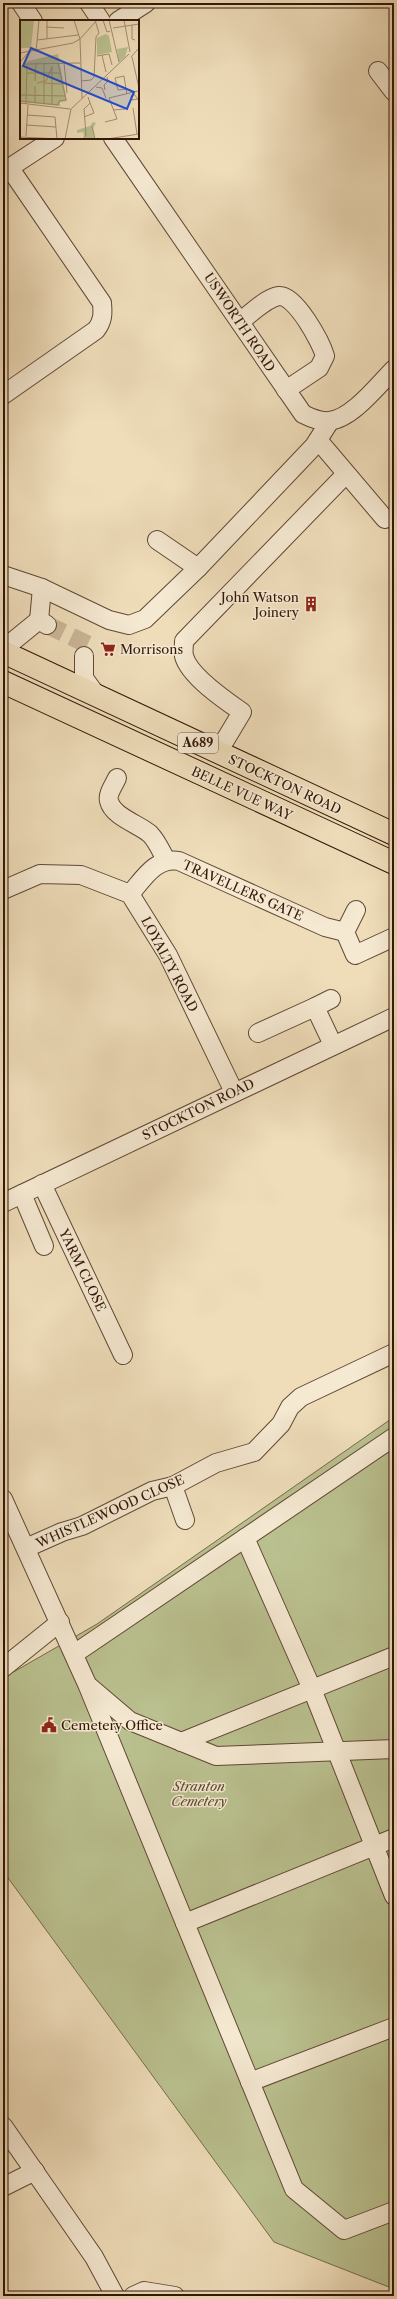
<svg xmlns="http://www.w3.org/2000/svg" width="397" height="2299" viewBox="0 0 397 2299" font-family="'Libre Caslon Text',serif">
	<style>
		.green { fill: #bac08f; stroke: #766b4b }
		.lines { fill: none; stroke-linecap: round; stroke-linejoin: round }
		.minor-tunnel { stroke: #c9b596; stroke-width: 18; stroke-dasharray: 18 9; stroke-linecap: butt }
		.minor-casing { stroke: #614834; stroke-width: 20 }
		.highway-casing { stroke: #321607; stroke-width: 24 }
		.minor { stroke: #f5e9d2; stroke-width: 18 }
		.highway { stroke: #efddba; stroke-width: 22 }
		.labels { text-anchor: middle; stroke-width: 3; stroke-linejoin: round; paint-order: stroke }
		.shield { fill: #f5e9d2; stroke: #6c5544; stroke-width: 1 }
		.shield-label { font-size: 12px; font-weight: bold; fill: #321607 }
		.street-label { font-size: 13px; fill: #321607; stroke: #f5e9d2 }
		.poi-label { font-size: 13px; fill: #321607; stroke: #f5e9d2; text-anchor: start }
		.park-label { font-size: 13px; font-style: italic; fill: #5b4930; stroke: #f5e9d2 }
		.inset-road { fill: none; stroke: #a38d72; stroke-width: 1 }
		.view { fill: #1d4ed8; fill-opacity: 0.15; stroke: #1d4ed8; stroke-width: 2 }
		.inset-edge { fill: none; stroke: #321607; stroke-width: 2 }
	</style>
	<rect width="100%" height="100%" fill="#efddba"/>
	<filter id="stains"><feTurbulence type="fractalNoise" baseFrequency=".005" numOctaves="4"/><feColorMatrix values="0 0 0 0 .2 0 0 0 0 .09 0 0 0 0 .02 0 0 0 .5 -.17"/></filter>
	<radialGradient id="worn" r=".72"><stop offset=".6" stop-color="#630" stop-opacity="0"/><stop offset="1" stop-color="#630" stop-opacity=".3"/></radialGradient>
	<polygon class="green" points="394,1417 394,2289 274,2242 3,1871 3,1678 97,1624"/>
	<g class="lines">
		<polyline class="minor-tunnel" points="47,625 89,645 84,656"/>
		<g class="minor-casing">
			<g id="minor">
				<polyline points="21,3 33,21"/>
				<polyline points="89,3 101,21"/>
				<polyline points="118,21 146,3"/>
				<polyline points="378,71 394,92"/>
				<path d="M113,138l190,276c8,4 17,8 26,7 23,-2 49,-36 65,-52"/>
				<polyline points="3,172 55,138"/>
				<path d="M240,322c10,-8 26,-24 39,-26 16,-2 42,46 46,60l-6,12 -33,22"/>
				<path d="M3,395l93,-65c7,-9 7,-16 6,-27l-93,-136"/>
				<polyline points="318,440 385,519"/>
				<polyline points="157,540 198,568 314,446 330,421"/>
				<polyline points="3,575 42,588 109,620 129,625 145,619 198,568"/>
				<polyline points="39,620 42,588"/>
				<polyline points="3,643 12,642 39,620 47,625"/>
				<polyline points="84,656 84,678 97,696"/>
				<path d="M218,752l24,-40c-16,-11 -53,-36 -58,-56 -1,-4 0,-10 0,-15l162,-167"/>
				<path d="M117,778c-3,7 -10,16 -8,23 4,16 30,23 41,33 7,7 11,17 16,26"/>
				<polyline points="3,890 40,874 81,875 130,894 168,955 234,1092"/>
				<path d="M130,894c14,-16 26,-37 49,-33l146,66 20,5"/>
				<polyline points="356,910 345,932 355,955 394,937"/>
				<polyline points="315,1007 331,999"/>
				<polyline points="258,1033 315,1007 333,1045"/>
				<polyline points="42,1184 123,1355"/>
				<polyline points="22,1194 44,1246"/>
				<polyline points="3,1203 394,1017"/>
				<polyline points="173,1486 185,1520"/>
				<polyline points="3,1499 87,1684 294,2189 344,2230 394,2211"/>
				<polyline points="245,1538 312,1689 394,1896"/>
				<polyline points="26,1548 62,1532 82,1526 152,1491 173,1486 216,1463 254,1452 281,1424 290,1407 301,1397 394,1353"/>
				<polyline points="74,1654 394,1437"/>
				<polyline points="3,1668 60,1622"/>
				<polyline points="90,1687 130,1721 216,1756 394,1749"/>
				<polyline points="181,1742 394,1656"/>
				<polyline points="185,1923 394,1838"/>
				<polyline points="250,2082 394,2027"/>
				<polyline points="3,2126 94,2257 115,2296"/>
				<polyline points="3,2187 35,2171"/>
				<polyline points="133,2296 144,2291 175,2296"/>
			</g>
		</g>
		<g class="highway-casing">
			<g id="highway">
				<polyline points="3,652 394,834"/>
				<polyline points="3,682 394,863"/>
			</g>
		</g>
		<use href="#minor" class="minor"/>
		<use href="#highway" class="highway"/>
	</g>
	<defs>
		<g id="building-bare" transform="scale(1.2)"><path d="M-4-6H4V6H1V3H-1V6H-4ZM-2.5-4.3h1.7v1.8h-1.7ZM.8-4.3h1.7v1.8H.8ZM-2.5-1h1.7V.8h-1.7ZM.8-1h1.7V.8H.8Z" fill="#8f2418" stroke="#f5e9d2" stroke-width="2.5" paint-order="stroke"/></g>
		<g id="supermarket-bare" transform="scale(1.2)"><path d="M-6-5.5h2.5l.6 2H6L4.5 2H-2.5L-4.4-4H-6ZM-1.5 3.2a1.3 1.3 0 1 0 .1 0ZM3 3.2a1.3 1.3 0 1 0 .1 0Z" fill="#8f2418" stroke="#f5e9d2" stroke-width="2.5" paint-order="stroke"/></g>
		<g id="civic-bare" transform="scale(1.2)"><path d="M-.6-6.5H3V-4.5H.6V-3L4-1V1h2V6H-6V1h2V-1L-.6-3ZM-1.2 2.5V6h2.4V2.5Z" fill="#8f2418" stroke="#f5e9d2" stroke-width="2.5" paint-order="stroke"/></g>
	</defs>
	<g fill-rule="evenodd">
		<use href="#building-bare" x="311" y="604"/>
		<use href="#supermarket-bare" x="108" y="649"/>
		<use href="#civic-bare" x="49" y="1725"/>
	</g>
	<g class="labels">
		<rect class="shield" x="178" y="733" width="40" height="20" rx="3"/>
		<g class="shield-label">
			<text x="198" y="747">A689</text>
		</g>
		<g class="street-label">
			<text transform="translate(240 322) rotate(56)" y="5">USWORTH ROAD</text>
			<text transform="translate(285 784) rotate(25)" y="5">STOCKTON ROAD</text>
			<text transform="translate(242 793) rotate(25)" y="5">BELLE VUE WAY</text>
			<text transform="translate(243 890) rotate(24)" y="5">TRAVELLERS GATE</text>
			<text transform="translate(170 964) rotate(62)" y="5">LOYALTY ROAD</text>
			<text transform="translate(198 1109) rotate(-26)" y="5">STOCKTON ROAD</text>
			<text transform="translate(83 1270) rotate(64)" y="5">YARM CLOSE</text>
			<text transform="translate(110 1511) rotate(-24)" y="5">WHISTLEWOOD CLOSE</text>
		</g>
		<g class="poi-label">
			<text x="299" y="602" text-anchor="end">John Watson<tspan x="299" dy="15">Joinery</tspan></text>
			<text x="120" y="654">Morrisons</text>
			<text x="61" y="1730">Cemetery Office</text>
		</g>
		<g class="park-label">
			<text x="199" y="1791">Stranton<tspan x="199" dy="15">Cemetery</tspan></text>
		</g>
	</g>
	<g transform="translate(20 20)">
		<rect width="119" height="119" fill="#efddba"/>
		<path d="M0,0h14l-3,28h-11zM86,14l3,2 3,16 -15,3v-17zM108,27l-3,10 -6,5 -2,-13zM38,34l9,47 -7,1v4l-40,-4v-35l8,-6zM73,102l3,1 -3,5 1,10 -9,1 -2,-7 -6,1v-3l13,-4z" fill="#bac08f"/>
		<path class="inset-road" d="M83,0l4,12 3,-1M89,0l10,42M104,0l6,32M112,5v14l3,1M26,7l18,1M93,8l26,-4M27,19v-19M17,20l41,-5M16,32l3,-32M0,33l53,-10 7,-4 -6,-19M82,35l4,17M77,36l12,-2 3,11M111,37l8,-9M112,37l7,31M0,42l8,-9M44,43l3,30M7,53h33M15,61l1,-18M61,61l10,-1 3,-3 2,-40 3,-4 -4,-13M24,62v-19M17,63l9,-2 6,-14M23,63l19,1M76,67l6,1 4,10M106,69l-2,-13 -9,2 3,12 8,-1 1,5M85,70l-1,-5 4,-4 -1,-4M113,73l5,6 -6,1 -1,-4 3,-1M0,75l45,1M62,78l-2,-59 17,-19M0,81l38,4 1,-4 7,-1 -8,-37M0,83l50,6M15,83v-17M6,84l1,-40 53,-1M24,84v-21M32,85v-39M113,88l4,26M93,90l12,-1M7,95l28,2 2,22M64,97l10,-4 -4,-10M85,102l12,-3 -8,-21 29,-7M6,105l30,2M72,106l3,13M6,116l2,-31M0,117l39,2M45,119l6,-30 58,-55M63,119l3,-4 -2,-26 6,-6 -2,-6M87,119l32,-5"/>
		<path class="view" d="M11,28l103,44 -7,17 -104,-43z"/>
		<rect width="119" height="119" class="inset-edge"/>
	</g>
	<rect width="397" height="2299" fill="none" stroke="#efddba" stroke-width="16"/>
	<rect x="4" y="4" width="389" height="2291" fill="none" stroke="#321607" stroke-width="2"/>
	<rect x="8" y="8" width="381" height="2283" fill="none" stroke="#321607"/>
	<rect width="100%" height="100%" filter="url(#stains)"/>
	<rect width="100%" height="100%" fill="url(#worn)"/>
</svg>
